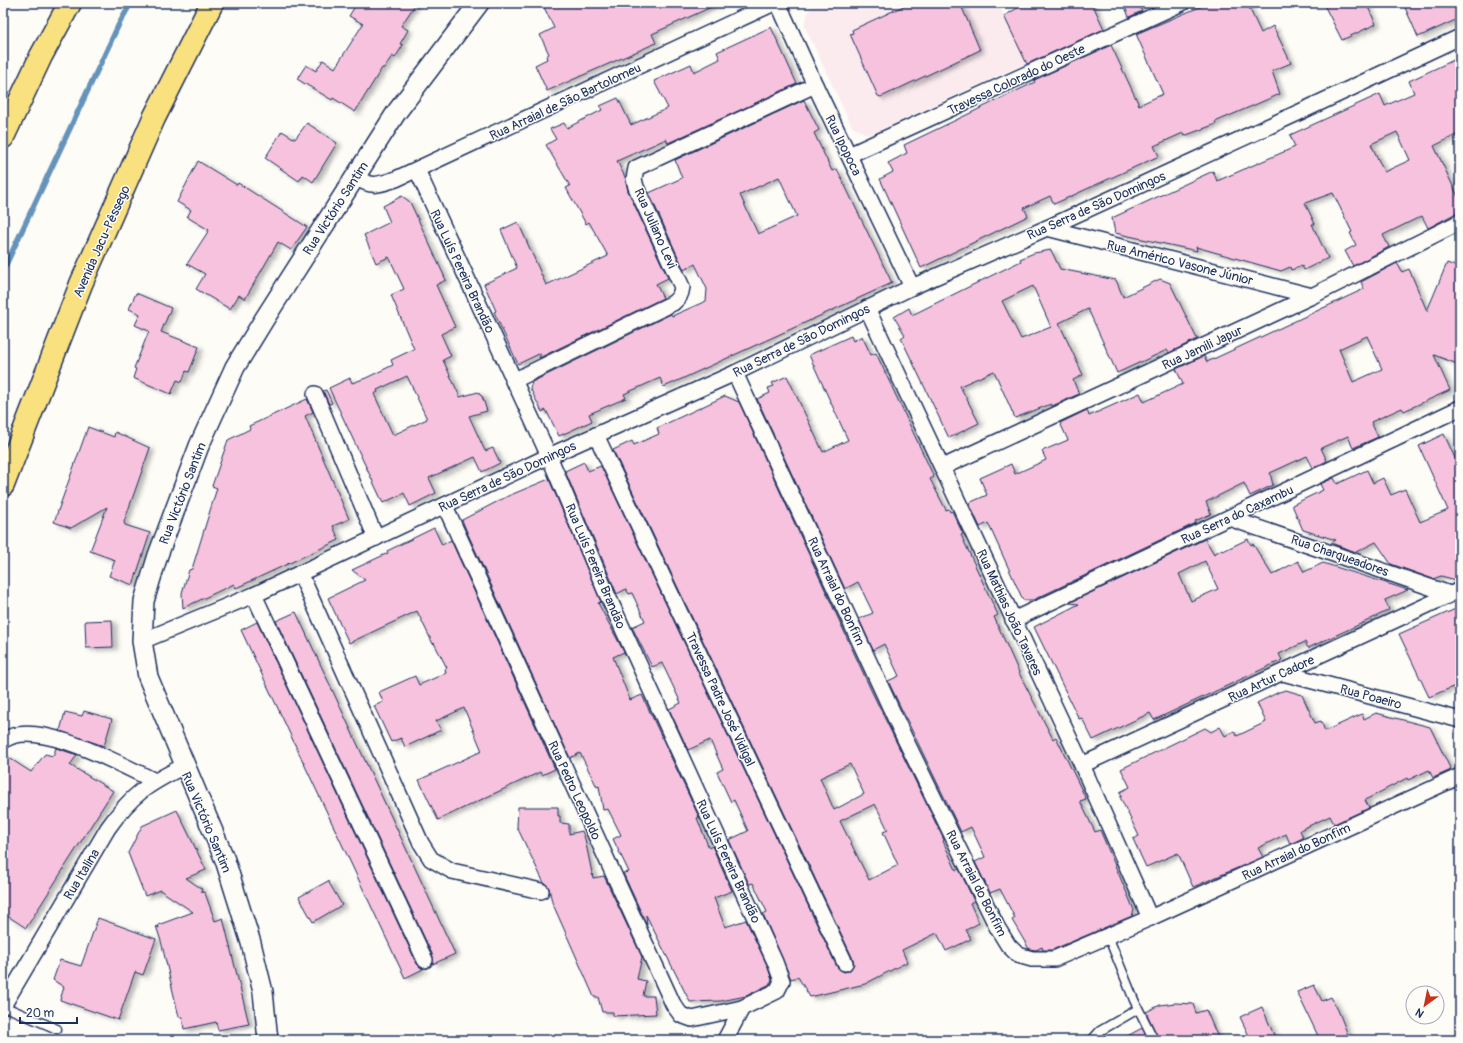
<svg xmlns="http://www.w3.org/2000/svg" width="1463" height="1043" viewBox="0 0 1463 1043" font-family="Pangolin,sans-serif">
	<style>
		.built { fill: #fbebef }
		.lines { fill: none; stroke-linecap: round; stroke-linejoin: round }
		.stream { stroke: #6593ba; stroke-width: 5.5 }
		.building { fill: #f7c2dd; stroke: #1b2f5e; fill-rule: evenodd; filter: url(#shadow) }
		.service-casing { stroke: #1b2f5e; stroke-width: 11 }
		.minor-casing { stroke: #1b2f5e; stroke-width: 18 }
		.tertiary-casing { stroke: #1b2f5e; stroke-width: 22 }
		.trunk-casing { stroke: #1b2f5e; stroke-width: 25 }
		.service { stroke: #fdfcf7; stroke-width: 8 }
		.minor { stroke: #fdfcf7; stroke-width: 15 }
		.tertiary { stroke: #fdfcf7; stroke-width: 19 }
		.trunk { stroke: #fae180; stroke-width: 22 }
		.labels { text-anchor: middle; stroke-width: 3; stroke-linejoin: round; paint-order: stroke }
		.street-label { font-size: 13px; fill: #1b2f5e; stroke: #fdfcf7 }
	</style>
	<defs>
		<filter id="shadow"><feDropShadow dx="4.5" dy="2.5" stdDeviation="2" flood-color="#0004"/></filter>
	</defs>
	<rect width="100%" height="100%" fill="#fdfcf7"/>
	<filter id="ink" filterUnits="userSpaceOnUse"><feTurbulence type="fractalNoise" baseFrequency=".025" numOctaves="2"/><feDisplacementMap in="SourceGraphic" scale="8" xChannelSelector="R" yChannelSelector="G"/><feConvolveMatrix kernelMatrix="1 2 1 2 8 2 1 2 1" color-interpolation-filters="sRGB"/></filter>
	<g filter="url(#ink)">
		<polygon class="built" points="821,3 998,3 1027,63 869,135 852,127 804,25 810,8"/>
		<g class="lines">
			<polyline class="stream" points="3,271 119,24 131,3"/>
		</g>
		<g class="building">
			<polygon points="357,3 416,3 401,26 408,30 400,44 403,45 395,58 392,56 384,68 382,68 355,112 333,98 332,100 297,79 306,65 316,71 323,60 335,68 363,24 349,16"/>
			<polygon points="542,3 720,3 652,34 656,43 547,91 535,65 547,59 546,56 549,54 540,35 554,28"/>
			<polygon points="910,3 960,3 980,50 881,97 878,96 850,34 853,33 852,30"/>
			<polygon points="1026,3 1092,3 1104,29 1027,64 1004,16"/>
			<polygon points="1133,3 1138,3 1142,11 1129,17 1125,7"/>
			<polygon points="1209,3 1247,3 1261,33 1273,26 1291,63 1272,71 1280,94 1215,122 1216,124 1184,136 1183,133 1154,146 1159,156 1054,204 1050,196 1024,208 1028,216 921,268 880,179 893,172 888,163 907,153 904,145 1035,82 1034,80 1111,45 1139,105 1163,94 1136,34"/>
			<polygon points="1323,3 1366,3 1376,24 1342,40"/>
			<polygon points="1403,3 1460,3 1460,18 1418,37"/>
			<polygon points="771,27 797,84 668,143 666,139 617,161 625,177 628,191 668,278 656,284 663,298 539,358 541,353 518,364 494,312 496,311 484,284 517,268 501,230 518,222 546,285 608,256 589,222 586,224 566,188 570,186 546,145 556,139 550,129 564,123 567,128 602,110 600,106 618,98 631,125 668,108 654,81 691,64 694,72 720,59 717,52"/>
			<path d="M1460,57v76l-26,13 26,55v10l-28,15 -4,2 -6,-12 -39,19 6,12 -36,19 -8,-15 11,-6 -6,-12 2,-1 -19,-39 -28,10 10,21h-3l16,34 -24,12 -2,-4 -11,4 -1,-3 -9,4 -85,-24 1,4 -82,-18 -3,-15 101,-47 4,10 78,-34 -5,-12 90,-41 5,12 13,-6 16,-7 -5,-12zM1397,132l13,28 -26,12 -13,-28z"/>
			<path d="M804,100l15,30 -5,3 18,38 5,-2 55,114 -228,104 -4,-9 -36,16 2,4 -37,16 3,7 -33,15 -13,-26 -4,2 -12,-24 2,-6 139,-68 1,2 34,-15 1,-12 -12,-25 -11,6 -35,-77 33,-15 -7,-18zM779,177l18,39 -39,18 -18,-39z"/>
			<polygon points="307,123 337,143 313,182 303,175 299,181 265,158 282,131 295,139"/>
			<polygon points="198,161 237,185 238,183 307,227 291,250 278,242 245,299 239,295 230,309 196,289 205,274 187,264 209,230 187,217 191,210 177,202"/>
			<path d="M402,196l8,6 36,78 -10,5 19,42 -14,7 10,22 -8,4 17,37 18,-5 3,4h1l5,15 -18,5 16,35 8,-3 7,15 -18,9 -7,-15 -46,21 7,15 -26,13 -6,-13 -21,10 -54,-115 21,-10 2,5 14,-5 27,-13 -2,-5 23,-11 -23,-54 13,-6 -15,-32 -13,6 -12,-28 26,-13 -7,-16zM407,376l20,43 -34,16 -19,-41 4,-2 -1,-2z"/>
			<path d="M1051,250l9,19 56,11 7,17 37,-18 10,4 27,56 -28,14 -2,-3 -50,23 -29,-64 -29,14 24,52 -10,5 6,14 -27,12 -1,-2 -36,14 -21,-47 -34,15 19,37 -30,15 -48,-100 4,-3 -11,-18 15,-9 3,7 109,-54 -1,-2 14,-6zM1033,286l18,41 -30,12 -19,-38z"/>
			<path d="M1397,263l5,9 7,-3 18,42 20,-48 13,5v97l-26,-10 16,35 -46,21 -2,-3 -31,14 7,15 -25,11 -5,-12 -27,12 6,13 -14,7 -6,-12 -37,17 3,12 -23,11 -6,-13 -38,19 5,12 -16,7 1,2 -163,77h-10l-35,-77 -8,4 -11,-24 18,-8 -7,-17 31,-14 4,10 31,-14 -4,-9 26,-11 -8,-17 27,-13 2,6 51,-23 4,9 39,-18 -7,-15 28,-13 3,6 157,-73 -3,-7zM1367,336l15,33 -29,13 -14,-33z"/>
			<polygon points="136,293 171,308 161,332 199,347 189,372 186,371 182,382 177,380 171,394 133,378 136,369 134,368 149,331 135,325 140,314 129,309"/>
			<polygon points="851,336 853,341 862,336 871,355 876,353 934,477 930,479 946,510 949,509 950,512 952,511 963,534 961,535 998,615 994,617 1021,677 1053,739 1056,737 1086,799 1080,801 1095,832 1100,830 1134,910 1132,916 1052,950 1043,950 1042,947 1036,950 1029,949 1012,920 1015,918 1000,889 990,893 975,862 985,857 971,827 961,832 888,681 899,676 884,644 873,650 859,619 873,613 858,582 845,589 757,399 770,393 768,388 774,386 772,383 787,376 823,452 848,440 809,355"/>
			<polygon points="326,390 332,403 329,404 323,391"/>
			<path d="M725,396l14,6 132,288 73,150 -1,1 13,29 3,-1 15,32 -4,2 9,20 -13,7 5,9 -25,12 -9,-18 -35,17 5,12 -42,22 -55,13 -12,-20 -7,2 -28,-65 4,-2 -14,-29 -4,1 -20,-44 19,-9 -14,-31 -3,2 -14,-30 6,-3 -13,-29 -22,10 -19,-41 12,-6 -19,-40 -10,4 -20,-40 13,-6 -13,-28 -3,1 -3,-5 -9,5 -52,-123 19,-9 4,9 13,-5 236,501 7,5 5,-1 5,-7 -1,-5 -240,-509 19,-9 2,4 25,-11 -2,-6zM850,764l14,30 -30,16 -14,-32zM875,804l13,26 -5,2 15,33 -29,15 -29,-59z"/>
			<polygon points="307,399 313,412 305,416 349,519 333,526 339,540 236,588 234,584 183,608 182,593 189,570 192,569 217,488 212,486 228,440 250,429 249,426"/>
			<polygon points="88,427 114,437 115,432 150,448 124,522 125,525 150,533 133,585 109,576 115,560 90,551 107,507 71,528 54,522"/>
			<polygon points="1444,434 1460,469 1460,581 1441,576 1433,579 1391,564 1376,542 1356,552 1331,543 1336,540 1303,530 1292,505 1323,490 1320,484 1334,478 1337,484 1367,470 1373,483 1383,478 1391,495 1405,489 1420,522 1448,510 1419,446"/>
			<polygon points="549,479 601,602 598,603 624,652 613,657 630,700 642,695 699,817 697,818 709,848 712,846 732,891 714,898 725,927 746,920 767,965 772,980 770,984 746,996 721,1001 690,1002 646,915 647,925 623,873 629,872 613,839 621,835 608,809 603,810 599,786 597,787 580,753 570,758 467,532 462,520 508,496"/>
			<polygon points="434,528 442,545 451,540 555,769 542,775 540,772 438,820 419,780 482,751 464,708 436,721 441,730 405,747 401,738 391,742 374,706 383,702 379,692 415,676 419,685 446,673 445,669 447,668 434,643 433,644 417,611 349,643 328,598 365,580 352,570 388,553 387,551"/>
			<path d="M1205,539l9,15 8,-5 1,2 25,-12 3,6 2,-1 19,31 26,-14 6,11 19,-9 85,27 -23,10 4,10 -22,11 -59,27 -3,-6 -26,12 3,6 -128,60 -4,-7 -57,27 -11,-22 -3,1 -45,-92 45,-23 -10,-1zM1205,561l13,28 -27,12 -12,-27z"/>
			<polygon points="1460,607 1460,684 1429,697 1399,634"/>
			<polygon points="296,612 455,954 433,964 433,956 276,621"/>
			<polygon points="112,620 113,647 86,648 85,621"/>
			<polygon points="257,622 417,964 423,969 405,978 241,630"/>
			<polygon points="1286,690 1302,695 1315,723 1321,721 1325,731 1362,714 1364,719 1376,713 1430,727 1451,770 1433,778 1429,770 1408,780 1407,778 1365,800 1369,808 1334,824 1330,816 1300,830 1303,838 1290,844 1286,834 1258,848 1263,857 1193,887 1178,853 1146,867 1133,839 1139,836 1120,797 1122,796 1120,792 1130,787 1121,769 1205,728 1211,732 1220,727 1225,736 1234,731 1237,736 1266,722 1257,703 1279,692"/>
			<polygon points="84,711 112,719 104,746 60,731 65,712 82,716"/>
			<polygon points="56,748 77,755 70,765 113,791 26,928 3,913 3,754 31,772 45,754 53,756"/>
			<polygon points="518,807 558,807 558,816 560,816 560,823 569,824 569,834 582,831 585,839 593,878 604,876 642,957 637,979 646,981 643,996 654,996 656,1014 613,1016 613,1012 602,1012 598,997 594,997 552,902 549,888 544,883 517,827"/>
			<polygon points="177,810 206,870 186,878 202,889 201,891 205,893 215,921 223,918 249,1024 218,1030 216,1022 184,1029 182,1017 179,1017 161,941 156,926 159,928 158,925 193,912 160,890 145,896 128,853 142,826"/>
			<polygon points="328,881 342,905 313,922 299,897"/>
			<polygon points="98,918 156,939 143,975 135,972 118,1020 60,1000 64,987 53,980 60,960 81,966"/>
			<polygon points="1314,985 1322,1001 1331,997 1338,1010 1350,1040 1320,1040 1297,992"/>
			<polygon points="1175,1003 1193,1004 1196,1013 1206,1010 1219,1040 1159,1040 1146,1012 1160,1005"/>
			<polygon points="1262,1007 1276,1040 1251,1040 1240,1017"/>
			<polygon points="1142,1028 1148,1040 1120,1040"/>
		</g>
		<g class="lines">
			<g class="service-casing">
				<g id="service">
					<polyline points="1108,936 1134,1000 1154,1040"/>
					<polyline points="3,1006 57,1029"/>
					<polyline points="1092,1040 1100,1031 1138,1009"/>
				</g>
			</g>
			<g class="minor-casing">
				<g id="minor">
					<polyline points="778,3 815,85 912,287"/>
					<polyline points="849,155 1182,3"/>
					<polyline points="417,170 549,456 606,592 775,962 782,981 777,991 742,1008 725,1040"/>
					<path d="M355,177c17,11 23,8 41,2l378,-176"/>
					<polyline points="1047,228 1312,296"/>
					<polyline points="867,308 1082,765 1150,918"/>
					<polyline points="735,373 904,737 997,927 1008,945 1018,955 1032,959 1054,959 1150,918 1460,776"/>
					<path d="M513,381l160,-78c6,-5 8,-8 9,-16l-46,-100 -2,-8 2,-11 179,-83"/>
					<polyline points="315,394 376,538"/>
					<polyline points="596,435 845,963"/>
					<polyline points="943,467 1312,296 1460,222"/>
					<polyline points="445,506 673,1004 681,1015 692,1019 742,1008"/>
					<polyline points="1229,518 1450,594"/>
					<polyline points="300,573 421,843 431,859 452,871 541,891"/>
					<polyline points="254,595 425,960"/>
					<polyline points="1013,620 1460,408"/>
					<polyline points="142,641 254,595 549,456 735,373 912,287 1047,228 1302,111 1460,37"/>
					<polyline points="1283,673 1460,720"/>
					<path d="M3,741c31,-25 120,25 152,40"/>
					<polyline points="1082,765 1460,590"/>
					<path d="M3,1006l105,-178c24,-34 40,-44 76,-62"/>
				</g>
			</g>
			<g class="tertiary-casing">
				<polyline id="tertiary" points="268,1040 263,992 251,943 225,860 148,677 142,641 144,601 158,555 199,446 235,367 265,318 396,113 479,3"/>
			</g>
			<g class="trunk-casing">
				<g id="trunk">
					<polyline points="3,137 41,56 70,3"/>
					<polyline points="3,485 81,284 154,118 212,3"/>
				</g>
			</g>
			<use href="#service" class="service"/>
			<use href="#minor" class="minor"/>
			<use href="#tertiary" class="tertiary"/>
			<use href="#trunk" class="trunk"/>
		</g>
	</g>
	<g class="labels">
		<g class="street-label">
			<text transform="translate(1016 79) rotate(-25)" y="5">Travessa Colorado do Oeste</text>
			<text transform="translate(565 101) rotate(-25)" y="5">Rua Arraial de São Bartolomeu</text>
			<text transform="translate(844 145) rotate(64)" y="5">Rua Ipopoca</text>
			<text transform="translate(1096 205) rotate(-24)" y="5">Rua Serra de São Domingos</text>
			<text transform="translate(335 208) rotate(-57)" y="5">Rua Victório Santim</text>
			<text transform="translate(656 228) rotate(66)" y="5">Rua Juliano Levi</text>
			<text transform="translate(101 241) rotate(-66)" y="5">Avenida Jacu-Pêssego</text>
			<text transform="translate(1180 262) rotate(14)" y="5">Rua Américo Vasone Júnior</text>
			<text transform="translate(463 271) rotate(65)" y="5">Rua Luís Pereira Brandão</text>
			<text transform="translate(801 340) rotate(-26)" y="5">Rua Serra de São Domingos</text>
			<text transform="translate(1202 347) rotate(-25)" y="5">Rua Jamili Japur</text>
			<text transform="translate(507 476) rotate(-25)" y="5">Rua Serra de São Domingos</text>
			<text transform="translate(182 493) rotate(-69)" y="5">Rua Victório Santim</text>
			<text transform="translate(1237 514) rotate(-25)" y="5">Rua Serra do Caxambu</text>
			<text transform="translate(1340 555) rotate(19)" y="5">Rua Charqueadores</text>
			<text transform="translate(596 566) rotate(67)" y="5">Rua Luís Pereira Brandão</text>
			<text transform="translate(837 591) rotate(65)" y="5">Rua Arraial do Bonfim</text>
			<text transform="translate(1010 612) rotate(65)" y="5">Rua Mathias João Tavares</text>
			<text transform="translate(1271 678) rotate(-25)" y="5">Rua Artur Cadore</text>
			<text transform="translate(1371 696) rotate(15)" y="5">Rua Poaeiro</text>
			<text transform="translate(721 699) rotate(65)" y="5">Travessa Padre José Vidigal</text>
			<text transform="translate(575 790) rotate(65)" y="5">Rua Pedro Leopoldo</text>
			<text transform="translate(207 822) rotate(67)" y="5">Rua Victório Santim</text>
			<text transform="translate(1296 851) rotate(-25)" y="5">Rua Arraial do Bonfim</text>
			<text transform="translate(729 861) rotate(65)" y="5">Rua Luís Pereira Brandão</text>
			<text transform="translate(81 874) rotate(-59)" y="5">Rua Italina</text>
			<text transform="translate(977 883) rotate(63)" y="5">Rua Arraial do Bonfim</text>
		</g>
	</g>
	<rect width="1463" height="1043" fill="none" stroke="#fdfcf7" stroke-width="16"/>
	<rect x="8" y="8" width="1447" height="1027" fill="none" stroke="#1b2f5e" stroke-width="1.5" filter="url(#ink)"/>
	<g transform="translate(1425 1005) rotate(213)"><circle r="19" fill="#fdfcf7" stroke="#a3aaba"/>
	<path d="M0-3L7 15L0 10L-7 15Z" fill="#c8321e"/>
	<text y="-6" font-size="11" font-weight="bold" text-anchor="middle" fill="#1b2f5e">N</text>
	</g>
	<path d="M20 1017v6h57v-6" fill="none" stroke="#1b2f5e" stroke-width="2"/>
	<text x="26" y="1017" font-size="12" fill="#1b2f5e" stroke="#fdfcf7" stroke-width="3" paint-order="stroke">20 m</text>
</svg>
